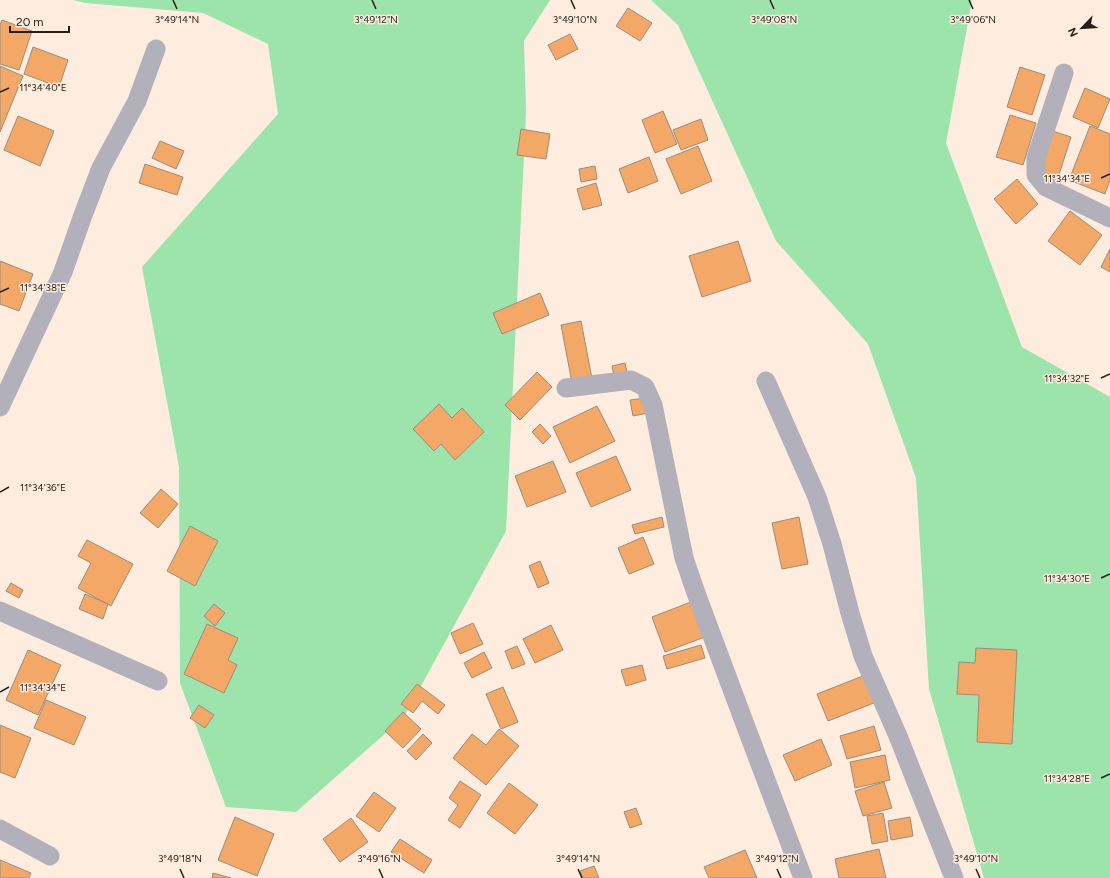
<svg xmlns="http://www.w3.org/2000/svg" width="1110" height="878" viewBox="0 0 1110 878" font-family="Figtree,sans-serif">
	<style>
		.green { fill: #9de3ac }
		.building { fill: #f3a867; stroke: #9e8b7b }
		.lines { fill: none; stroke-linecap: round; stroke-linejoin: round }
		.minor { stroke: #b1b0bb; stroke-width: 19 }
		.ticks { fill: none; stroke: #261e18; stroke-width: 1.5 }
		.ticks-label { font-size: 10px; text-anchor: middle; fill: #261e18; stroke: #feeddf; stroke-width: 3; stroke-linejoin: round; paint-order: stroke }
	</style>
	<rect width="100%" height="100%" fill="#feeddf"/>
	<g class="green">
		<polygon points="73,0 550,0 524,41 526,112 506,531 404,717 296,812 226,807 180,683 179,467 142,267 278,114 268,44 203,13 85,3"/>
		<polygon points="651,0 972,0 946,143 1022,347 1110,397 1110,878 984,878 929,689 916,478 868,344 776,241 678,25"/>
	</g>
	<g class="building">
		<polygon points="628,8 652,23 640,41 616,26"/>
		<polygon points="2,20 32,31 19,70 0,64 0,25"/>
		<polygon points="570,34 578,49 556,60 548,45"/>
		<polygon points="33,47 68,60 59,87 24,74"/>
		<polygon points="0,66 23,76 0,132"/>
		<polygon points="1020,67 1045,75 1032,115 1007,107"/>
		<polygon points="1085,88 1110,99 1098,128 1073,117"/>
		<polygon points="663,111 677,144 655,153 642,120"/>
		<polygon points="1010,115 1036,123 1023,165 996,157"/>
		<polygon points="18,116 54,131 40,166 4,150"/>
		<polygon points="701,119 708,140 681,150 673,130"/>
		<polygon points="1090,126 1110,134 1110,180 1105,194 1069,180"/>
		<polygon points="1043,128 1071,137 1057,181 1029,173"/>
		<polygon points="521,129 550,134 546,159 517,155"/>
		<polygon points="160,141 184,151 176,169 152,158"/>
		<polygon points="698,146 712,181 681,194 666,159"/>
		<polygon points="649,157 658,181 628,193 619,169"/>
		<polygon points="145,164 183,177 177,195 139,183"/>
		<polygon points="595,166 597,179 581,182 579,169"/>
		<polygon points="1017,179 1038,204 1016,224 994,199"/>
		<polygon points="596,183 602,205 583,210 577,189"/>
		<polygon points="1070,211 1102,235 1080,265 1048,241"/>
		<polygon points="738,241 751,281 702,297 689,256"/>
		<polygon points="1110,249 1110,272 1101,267"/>
		<polygon points="0,261 33,274 19,311 0,304"/>
		<polygon points="540,293 549,315 502,334 493,313"/>
		<polygon points="581,321 593,384 573,388 561,325"/>
		<polygon points="625,363 628,378 615,381 612,366"/>
		<polygon points="537,372 552,387 520,420 505,405"/>
		<polygon points="645,398 648,413 633,416 630,400"/>
		<polygon points="439,404 452,418 462,408 484,432 455,460 441,444 434,451 413,429"/>
		<polygon points="597,406 615,441 570,463 553,427"/>
		<polygon points="540,424 551,436 543,444 532,432"/>
		<polygon points="616,456 631,490 591,507 576,473"/>
		<polygon points="553,461 566,492 527,507 515,476"/>
		<polygon points="161,489 178,504 158,528 140,513"/>
		<polygon points="662,517 664,527 635,534 632,525"/>
		<polygon points="799,517 808,564 782,569 772,523"/>
		<polygon points="190,526 218,541 195,586 167,571"/>
		<polygon points="643,537 654,564 629,574 618,548"/>
		<polygon points="87,540 133,564 111,606 78,588 91,563 78,556"/>
		<polygon points="540,561 549,583 538,588 529,566"/>
		<polygon points="11,583 23,590 19,598 6,591"/>
		<polygon points="85,594 108,604 103,619 79,609"/>
		<polygon points="696,600 710,635 665,652 652,617"/>
		<polygon points="214,604 225,613 215,626 204,616"/>
		<polygon points="473,623 483,644 460,654 451,633"/>
		<polygon points="207,624 238,638 228,660 237,665 224,693 184,674"/>
		<polygon points="551,625 563,650 535,663 523,639"/>
		<polygon points="701,645 705,658 667,669 663,656"/>
		<polygon points="517,646 525,664 512,669 505,651"/>
		<polygon points="976,648 1017,650 1012,744 977,742 979,695 957,694 959,662 975,663"/>
		<polygon points="28,650 61,665 38,715 6,700"/>
		<polygon points="484,652 492,668 472,678 464,663"/>
		<polygon points="642,665 646,680 626,686 621,670"/>
		<polygon points="873,672 884,699 828,721 817,694"/>
		<polygon points="417,684 445,705 438,714 422,701 413,713 401,704"/>
		<polygon points="503,687 518,722 501,729 486,694"/>
		<polygon points="46,700 86,717 74,745 34,728"/>
		<polygon points="199,705 214,715 205,728 190,718"/>
		<polygon points="403,712 421,729 403,748 385,731"/>
		<polygon points="0,725 31,738 15,778 0,772"/>
		<polygon points="874,726 881,750 847,759 840,736"/>
		<polygon points="499,729 519,746 486,785 453,758 472,734 486,745"/>
		<polygon points="423,734 432,743 416,760 407,751"/>
		<polygon points="821,739 832,765 795,781 783,755"/>
		<polygon points="885,755 890,780 855,788 850,762"/>
		<polygon points="460,781 481,795 460,828 448,820 458,805 449,798"/>
		<polygon points="884,782 892,808 863,816 855,791"/>
		<polygon points="509,783 538,805 515,834 487,813"/>
		<polygon points="374,792 396,808 379,832 356,816"/>
		<polygon points="636,808 642,824 630,828 624,812"/>
		<polygon points="883,813 888,841 872,844 867,816"/>
		<polygon points="235,817 274,834 257,876 218,860"/>
		<polygon points="910,817 913,836 891,840 888,821"/>
		<polygon points="351,818 368,842 340,862 323,839"/>
		<polygon points="400,839 432,860 424,873 391,852"/>
		<polygon points="879,849 886,878 839,878 835,859"/>
		<polygon points="745,850 757,878 709,878 704,867"/>
		<polygon points="0,860 31,873 29,878 0,878"/>
		<polygon points="594,866 599,878 583,878 580,871"/>
		<polygon points="213,873 231,878 212,878"/>
	</g>
	<g class="lines">
		<g class="minor">
			<polyline points="1064,73 1036,158 1036,175 1046,187 1110,218"/>
			<polyline points="766,381 817,497 832,544 850,613 863,656 898,736 954,878"/>
			<polyline points="566,388 631,380 645,387 653,405 684,558 696,593 746,727 803,878"/>
			<polyline points="0,407 63,272 83,215 101,168 137,101 156,49"/>
			<polyline points="0,611 158,681"/>
			<polyline points="0,829 50,856"/>
		</g>
	</g>
	<path class="ticks" d="M173,0l4,9M372,0l4,9M571,0l4,9M770,0l4,9M969,0l4,9M0,92l9,-4M1101,178l9,-4M0,292l9,-4M1101,378l9,-4M0,492l9,-5M1101,578l9,-4M0,692l9,-5M1101,778l9,-4M180,869l4,9M379,869l4,9M578,869l4,9M777,869l4,9M976,869l4,9"/>
	<g class="ticks-label">
		<text x="177" y="23">3°49'14"N</text>
		<text x="376" y="23">3°49'12"N</text>
		<text x="575" y="23">3°49'10"N</text>
		<text x="973" y="23">3°49'06"N</text>
		<text x="774" y="23">3°49'08"N</text>
		<text x="43" y="91">11°34'40"E</text>
		<text x="1067" y="182">11°34'34"E</text>
		<text x="43" y="291">11°34'38"E</text>
		<text x="1067" y="382">11°34'32"E</text>
		<text x="43" y="491">11°34'36"E</text>
		<text x="1067" y="582">11°34'30"E</text>
		<text x="43" y="691">11°34'34"E</text>
		<text x="1067" y="782">11°34'28"E</text>
		<text x="180" y="862">3°49'18"N</text>
		<text x="379" y="862">3°49'16"N</text>
		<text x="578" y="862">3°49'14"N</text>
		<text x="777" y="862">3°49'12"N</text>
		<text x="976" y="862">3°49'10"N</text>
	</g>
	<g transform="translate(1082 28) rotate(245)" stroke="#feeddf" stroke-width="3" paint-order="stroke">
	<path d="M0-3L7 15L0 10L-7 15Z" fill="#261e18"/>
	<text y="-6" font-size="11" font-weight="bold" text-anchor="middle" fill="#261e18">N</text>
	</g>
	<path d="M10 26v6h59v-6" fill="none" stroke="#261e18" stroke-width="2"/>
	<text x="16" y="26" font-size="12" fill="#261e18" stroke="#feeddf" stroke-width="3" paint-order="stroke">20 m</text>
</svg>
